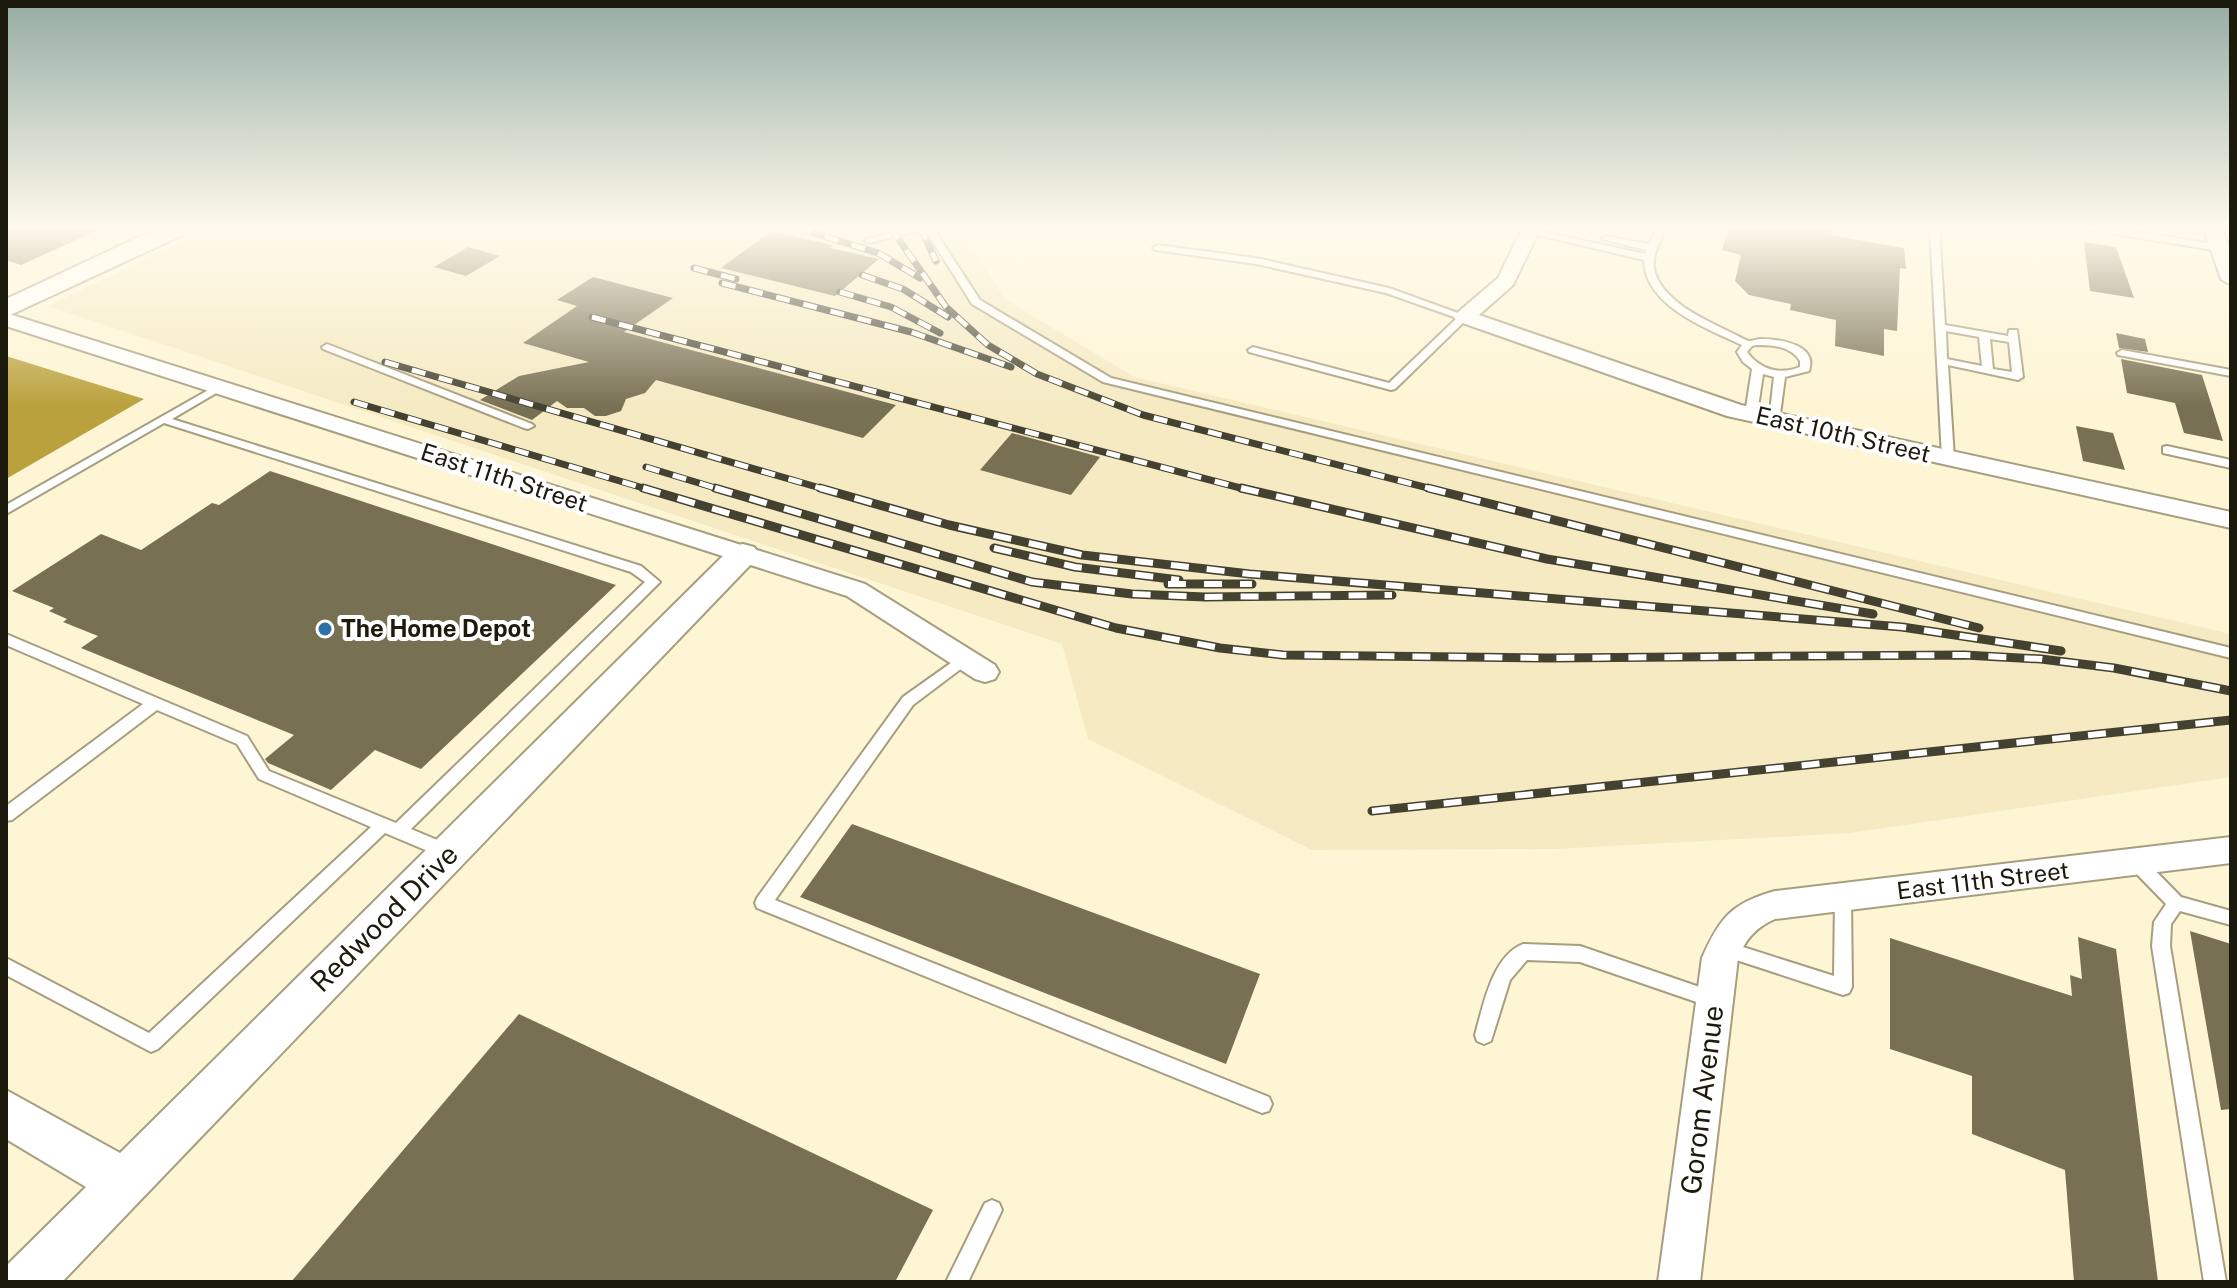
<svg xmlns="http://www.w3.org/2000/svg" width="2237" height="1288" viewBox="0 0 2237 1288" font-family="'Public Sans',sans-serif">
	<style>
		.built { fill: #f5eac2 }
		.water { fill: #baa13d }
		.building { fill: #787053 }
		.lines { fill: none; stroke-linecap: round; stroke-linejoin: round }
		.service-casing { stroke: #a79e80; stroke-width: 4 }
		.minor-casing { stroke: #a79e80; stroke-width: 4 }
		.tertiary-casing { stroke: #a79e80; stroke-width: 4 }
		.secondary-casing { stroke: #a79e80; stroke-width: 4 }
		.service { fill: #fff; fill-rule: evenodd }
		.minor { fill: #fff; fill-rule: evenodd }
		.tertiary { fill: #fff; fill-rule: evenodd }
		.secondary { fill: #fff; fill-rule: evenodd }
		.rail-far1-casing { stroke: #454131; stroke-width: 7 }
		.rail-casing { stroke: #454131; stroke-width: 9 }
		.rail-far1 { stroke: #fff; stroke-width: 5; stroke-dasharray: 14; stroke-linecap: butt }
		.rail { stroke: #fff; stroke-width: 6; stroke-dasharray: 18; stroke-linecap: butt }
		.poi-dot { fill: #2b71a6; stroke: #fff; stroke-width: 3 }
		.labels { text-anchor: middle; stroke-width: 8; stroke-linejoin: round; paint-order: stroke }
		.street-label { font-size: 24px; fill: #1c190d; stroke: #fff }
		.poi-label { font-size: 24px; font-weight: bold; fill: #1c190d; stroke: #fff; text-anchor: start }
		.near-street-label { font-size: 28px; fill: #1c190d; stroke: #fff }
	</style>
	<rect width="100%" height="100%" fill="#fef5d4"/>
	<polygon class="built" points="212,227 958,227 1005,299 1134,377 2231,634 2231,777 1850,833 1556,849 1312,850 1088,739 1062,644 48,306"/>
	<polygon class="water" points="6,356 144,399 6,479"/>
	<g class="building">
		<polygon points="6,227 105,227 21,265 6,260"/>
		<polygon points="1729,227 1831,227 1831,235 1904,248 1906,269 1900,268 1897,331 1884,329 1884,356 1835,346 1836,320 1790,310 1791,304 1749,295 1735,281 1741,255 1722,250"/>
		<polygon points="771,231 833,245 830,248 879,259 835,296 721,268"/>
		<polygon points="2084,242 2116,247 2134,298 2090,291"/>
		<polygon points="468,247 500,256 466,276 434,267"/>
		<polygon points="593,277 673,298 624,332 896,405 863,438 656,380 645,393 626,399 621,411 606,416 595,416 584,408 567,408 557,401 532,420 480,400 519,376 589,362 523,343 577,306 557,300"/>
		<polygon points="2116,333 2145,339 2148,352 2119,348"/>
		<polygon points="2121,359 2202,375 2223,441 2184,433 2175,403 2127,393"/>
		<polygon points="2076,426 2113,433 2125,470 2083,461"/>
		<polygon points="1012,433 1100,457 1071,495 980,470"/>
		<polygon points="270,471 616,585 421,769 375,750 331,790 268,763 265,759 294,735 81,648 98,636 63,622 67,619 49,611 54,608 12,591 101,534 141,550 212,503 219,505"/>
		<polygon points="852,824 1260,974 1226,1064 800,897"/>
		<polygon points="2190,931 2231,944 2231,1109 2221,1110"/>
		<polygon points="2078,937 2116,949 2158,1282 2074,1282 2065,1170 1972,1134 1972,1076 1890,1049 1890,938 2072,996 2070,975 2082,979"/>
		<polygon points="519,1014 933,1210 895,1282 291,1282"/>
	</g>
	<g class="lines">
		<g class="service-casing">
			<g id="service">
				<polygon points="913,227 934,227 935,231 980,300 1111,378 2231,648 2231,658 1103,382 972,304 925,229 869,243 864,240"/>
				<path d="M1659,227h9c-8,15 -18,29 -13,46 10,30 51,47 77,60 5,2 12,7 17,8 4,0 8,-2 12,-2 20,0 57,6 48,32l-24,6 -6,45h-8l-2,-2 5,-43 -11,-3 -6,40 -6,3 -4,-1 -2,-2 7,-45 -9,-7 -6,-10 5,-7c-36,-17 -97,-39 -98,-85l-119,-28 5,-3 115,25 2,-4 -46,-11 5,-3 43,8zM1756,345c17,0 35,1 44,16v6c-20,8 -40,3 -53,-15l5,-6z"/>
				<path d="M1930,227h9l6,98 63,11 1,-6h8l6,47 -5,3 -70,-15 6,93 -6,4 -6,-4zM1946,331l33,6 3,29 -35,-7zM1990,339l19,3 3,30 -19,-3z"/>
				<polygon points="2086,227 2106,227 2220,245 2225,248 2220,251 2091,230"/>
				<polygon points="1158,245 1256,258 1389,288 1469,317 1395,389 1391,390 1249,352 1248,350 1253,347 1389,383 1457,318 1386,293 1256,264 1155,250 1153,248"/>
				<polygon points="327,344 532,424 534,426 528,429 524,428 323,349 322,347"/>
				<polygon points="2122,350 2231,370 2231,376 2118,355 2117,353"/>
				<polygon points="219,384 225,387 223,389 172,419 641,566 660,582 411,829 454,847 456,852 454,857 448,859 442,857 385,833 158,1049 151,1052 6,975 6,958 149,1033 371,827 259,779 237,744 157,710 12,820 6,821 6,806 143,704 6,645 6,634 247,736 269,771 396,823 645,582 631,572 164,423 6,514 6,505"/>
				<polygon points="2167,446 2231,460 2231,468 2163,453 2163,447"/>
				<polygon points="965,653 972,658 970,662 913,705 775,900 1269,1097 1272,1104 1269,1111 1262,1113 757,908 755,903 757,898 903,697"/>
				<polygon points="2136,855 2142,857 2181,897 2231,911 2231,925 2180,911 2171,924 2170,946 2226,1282 2204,1282 2152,946 2154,922 2166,904 2130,867 2128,862 2130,857"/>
				<polygon points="1843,891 1849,893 1851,898 1852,987 1849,993 1843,995 1718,954 1715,949 1718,944 1724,941 1834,976 1835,898 1837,893"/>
				<path d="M1523,944l57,2 134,46 6,2 3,6 -3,6 -6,2 -134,-46 -53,-2 -17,20 -19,61 -7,3 -7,-3 -2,-6c8,-28 17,-79 48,-91z"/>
				<polygon points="992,1200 999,1203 1002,1210 968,1282 946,1282 985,1203"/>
			</g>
		</g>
		<g class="minor-casing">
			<g id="minor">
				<polygon points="1523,227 1541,227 1513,285 1479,315 1741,405 2231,512 2231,528 1727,416 1457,321 1454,317 1457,313 1498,278"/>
				<polygon points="2203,227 2221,227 2231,253 2231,285 2221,279"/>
				<polygon points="6,313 865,584 995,665 999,672 995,679 985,682 975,679 847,596 6,326"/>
				<path d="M2231,837v26l-456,56c-19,8 -30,21 -37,39l-38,324h-42l44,-324c18,-41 30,-55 73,-67z"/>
			</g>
		</g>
		<g class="tertiary-casing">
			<polygon id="tertiary" points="743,544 754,547 759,554 754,561 62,1282 6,1282 8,1264 86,1187 6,1139 6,1090 120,1153 732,547"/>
		</g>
		<g class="secondary-casing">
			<polygon id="secondary" points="160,227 193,227 189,232 6,317 6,299"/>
		</g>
		<use href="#service" class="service"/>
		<use href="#minor" class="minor"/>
		<use href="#tertiary" class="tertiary"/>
		<use href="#secondary" class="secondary"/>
		<g class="rail-far1-casing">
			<g id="rail-far1">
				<polyline points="890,227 946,307 988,345 1037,374 1143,415 1436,490"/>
				<polyline points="920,227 936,261"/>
				<polyline points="798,228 878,253 920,278"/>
				<polyline points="694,268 736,279"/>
				<polyline points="862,275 903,289 948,317"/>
				<polyline points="722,283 911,332 1011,367"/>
				<polyline points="840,292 891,307 940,333"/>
				<polyline points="592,317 1248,490"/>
				<polyline points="385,362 827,490"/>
				<polyline points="354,402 650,490"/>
				<polyline points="646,467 722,490"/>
			</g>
		</g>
		<g class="rail-casing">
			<g id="rail">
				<polyline points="643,488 1116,628 1220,648 1283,655 1549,658 1964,655 2041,659 2114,668 2231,691"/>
				<polyline points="715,488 1032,582 1132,594 1205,597 1392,595"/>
				<polyline points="820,488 949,525 1082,555 1250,574 1902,627 2061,651"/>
				<polyline points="1241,488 1547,559 1873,614"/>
				<polyline points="1428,488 1979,628"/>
				<polyline points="994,548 1075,567 1179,580"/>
				<polyline points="1168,584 1252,584"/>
				<polyline points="1372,811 2231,720"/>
			</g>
		</g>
		<use href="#rail-far1" class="rail-far1"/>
		<use href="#rail" class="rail"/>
	</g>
	<linearGradient id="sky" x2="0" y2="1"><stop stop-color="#95aca4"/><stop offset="0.56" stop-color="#fffaec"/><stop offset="1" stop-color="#fffaec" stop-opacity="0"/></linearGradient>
	<rect width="2237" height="407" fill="url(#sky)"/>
	<circle class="poi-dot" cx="325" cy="629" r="8"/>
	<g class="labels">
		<g class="street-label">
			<text transform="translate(1843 435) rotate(13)" y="8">East 10th Street</text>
			<text transform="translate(504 478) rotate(18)" y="8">East 11th Street</text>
			<text transform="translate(1983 881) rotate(-7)" y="8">East 11th Street</text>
		</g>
		<g class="poi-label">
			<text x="341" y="637">The Home Depot</text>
		</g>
		<g class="near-street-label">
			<text transform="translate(384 918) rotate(-45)" y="10">Redwood Drive</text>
			<text transform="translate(1702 1100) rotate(-83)" y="10">Gorom Avenue</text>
		</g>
	</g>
	<rect width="2237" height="1288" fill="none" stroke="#1c190d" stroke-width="16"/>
</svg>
